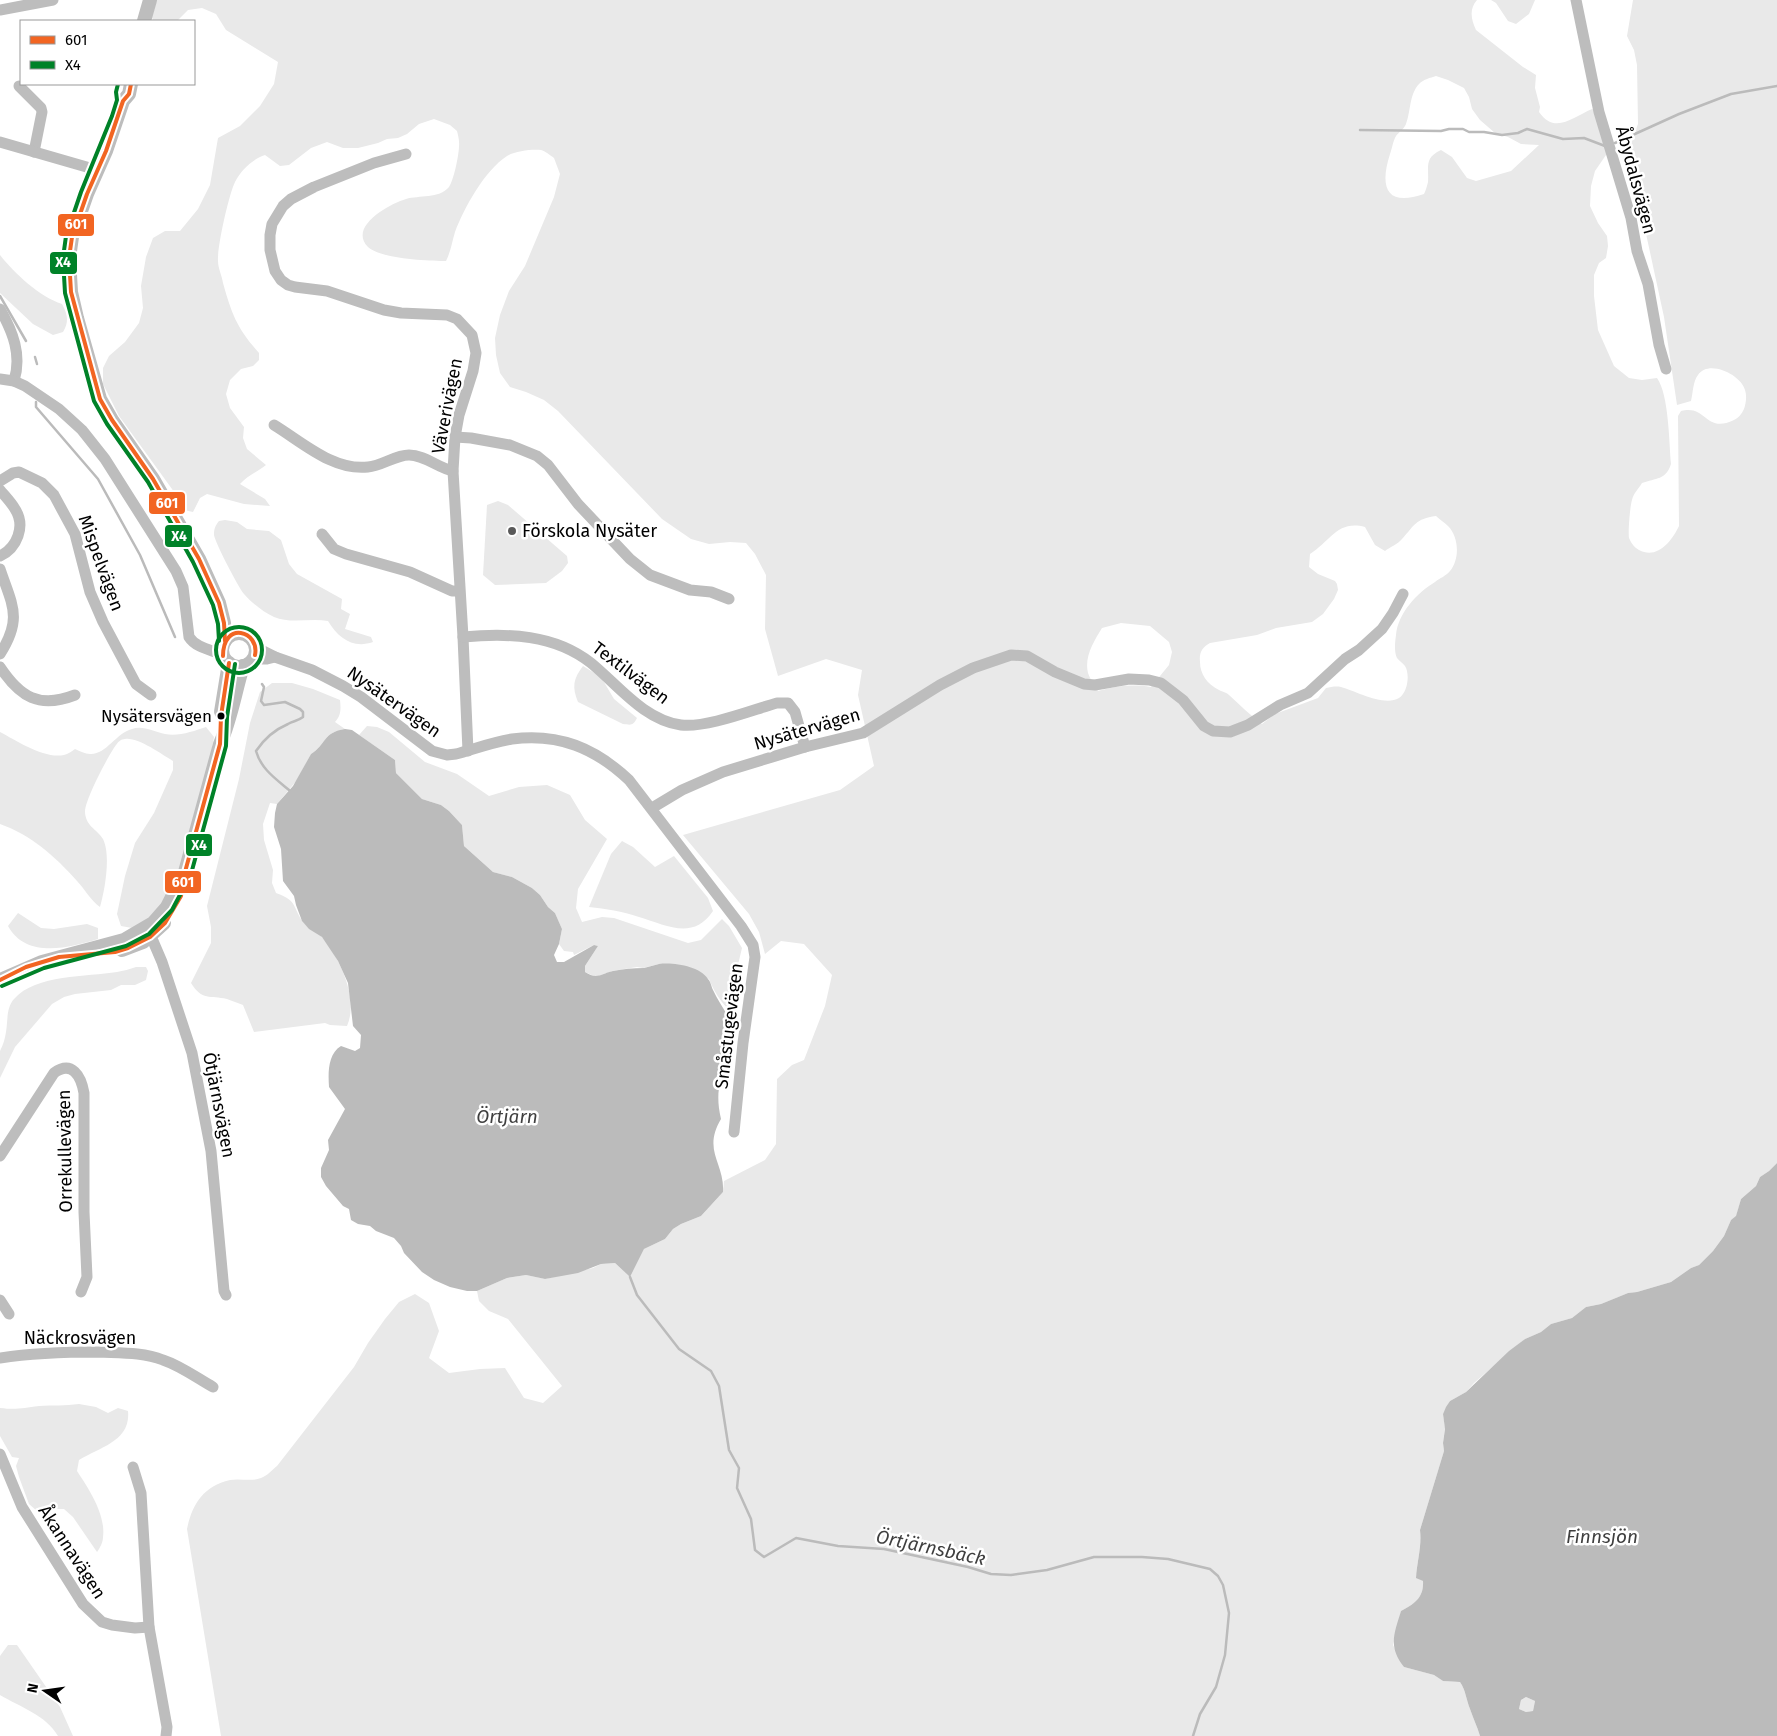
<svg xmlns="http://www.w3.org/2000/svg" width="1777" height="1736" viewBox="0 0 1777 1736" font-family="'Fira Sans',sans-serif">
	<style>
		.green { fill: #e9e9e9; fill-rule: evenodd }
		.water { fill: #bbb; fill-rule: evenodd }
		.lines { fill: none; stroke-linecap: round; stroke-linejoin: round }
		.stream { stroke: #bbb; stroke-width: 2.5 }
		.minor { stroke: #bdbdbd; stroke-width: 11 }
		.tertiary { stroke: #bdbdbd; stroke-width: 14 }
		.bus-1-casing { stroke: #fff; stroke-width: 8 }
		.bus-2-casing { stroke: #fff; stroke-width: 8 }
		.bus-1 { stroke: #f26522; stroke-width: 4 }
		.bus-2 { stroke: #008228; stroke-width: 4 }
		.poi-dot { fill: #595959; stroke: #fff; stroke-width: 2 }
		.bus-dot { fill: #000; stroke: #fff; stroke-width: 2 }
		.labels { text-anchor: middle; stroke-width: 5; stroke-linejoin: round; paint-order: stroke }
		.bus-label { font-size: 17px; fill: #000; stroke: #fff; text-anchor: end }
		.street-label { font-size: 18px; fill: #000; stroke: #fff }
		.poi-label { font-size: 18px; fill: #000; stroke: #fff; text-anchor: start }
		.water-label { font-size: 19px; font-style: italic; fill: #3f3f3f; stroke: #fff }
		.line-badge { stroke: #fff; stroke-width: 2 }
		.badge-label { font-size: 14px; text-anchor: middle; font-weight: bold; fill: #fff }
	</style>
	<rect width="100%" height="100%" fill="#fff"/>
	<g class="green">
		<path d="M157,0h1320c-8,9 -6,19 -1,30l47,37 13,8 -1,13 5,19 -1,5c16,23 34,5 53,-3l8,3 6,23v20l-11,16 -4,15 -1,20 8,17 9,13 1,10 -2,12 -7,5 -5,12v21l4,34 16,36 15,12 13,2 15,-2c12,17 12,64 14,86 -5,16 -15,14 -29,19 -3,5 -9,11 -10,17 -2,6 -4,32 -3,38 2,5 6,10 10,12 18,10 33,-9 40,-24l-1,-110 3,-5c26,-7 24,23 53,9 4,-2 8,-6 10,-11 2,-6 3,-13 1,-19 -4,-15 -36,-31 -47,-15 -5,6 -5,18 -7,26l-14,4 -13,-88 -35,-162 2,-13 7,-18 -1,-59 -3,-15 -7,-14 6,-36h144v1163l-8,8 -9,6 -4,9 -15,13 -5,18 -5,3 -7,16 -11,15 -14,14 -8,3 -20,14 -34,10 -9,1 -27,11 -15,3 -14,11 -21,6 -10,8 -16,7 -51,44 -8,9 -16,9 -7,13 2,14 -2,15 1,8 -24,79c2,15 -3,32 -4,47l7,4c1,17 -9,23 -22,30l-8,34 11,22 30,8 9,6 17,1c6,9 6,17 10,27 3,9 7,17 10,27h-1259l-34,-207c5,-24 16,-43 43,-49 10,-2 21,2 31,-2 6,-2 11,-8 16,-12l77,-99 14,-24 17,-24 14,-17 16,-8 14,9 10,28 -10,27 20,15 31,-4 25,-1 19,30 19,5 19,-17 -54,-67 -19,-8 -10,-10 -2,-10 30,-13 19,-3 19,4 48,-11 8,-4 14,-1 15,14 14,-28 21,-10 8,-10 8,-5 20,-8 22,-24 1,-11 41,-21 11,-16 1,-65 15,-14 12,-5 21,-54 7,-31 -28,-31 -23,-3 -16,13 -6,-22 -10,-18 -66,-79 157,-45 34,-24 -16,-71 4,-25 -36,-11 -48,17 -13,-47 1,-54 -11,-21 -9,-11 -16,-1 -21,2 -18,-5 -29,-20 -104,-108 -14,-11 -18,-8 -16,-5 -10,-14 -4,-18 -1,-17 5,-23 9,-24 16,-25 29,-69 6,-23 -6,-16c-4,-3 -9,-7 -13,-8 -9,-1 -26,1 -34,6 -22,14 -43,52 -52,76 -3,10 -4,19 -9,29 -17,0 -65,-2 -78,-14 -20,-20 21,-43 38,-48 13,-4 33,0 43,-12 5,-7 11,-36 10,-45 0,-3 -1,-7 -2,-11l-7,-6 -16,-6 -15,5 -12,10 -9,4 -11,1 -9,4 -20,5h-15l-16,-6 -16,6 -22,17 -9,1 -15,-11c-12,4 -24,15 -30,27 -6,12 -18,65 -17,79 0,7 4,15 5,22 9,32 14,45 36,70v7l-6,6 -12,3 -11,11 -4,14 4,14 14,19 -1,11 4,11 19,16c-9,7 -19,11 -26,19l25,15 5,7 -26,-2 -37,-10 -7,4 -7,14 -9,-2 -12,-21 -53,-73 -16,-32v-16l6,-12 16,-14 14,-19 4,-15 -2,-22 5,-29 7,-19 12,-7h15l18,-22 12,-24 8,-47 22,-12 20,-20 14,-22 4,-22 -52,-32 -10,-16 -14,-6 -14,2 -11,11h-24l-1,-4zM1436,76l12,4 16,8 5,9 3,12 8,11 15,13 13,4 13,7 18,1 -28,26 -35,10 -9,-3 -15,-21 -11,-7c-17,8 -12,16 -13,32 -1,4 -2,8 -4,12 -37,13 -45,-6 -34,-40 2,-5 3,-13 6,-18 3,-4 8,-7 10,-12 5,-13 3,-29 13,-40 5,-5 11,-6 17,-8zM1436,516c3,3 8,6 12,10 11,11 12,33 2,45 -4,5 -10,7 -15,11 -18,11 -37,31 -39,53 -1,7 -2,17 1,23 2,3 6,5 8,8 5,8 3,26 -6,32 -15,9 -43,-7 -58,-11 -5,-1 -10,0 -15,1l-8,10 -43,16 -13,10c-12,-9 -22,-19 -33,-29 -3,-3 -6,-3 -10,-5 -12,-6 -19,-16 -19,-28 -1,-9 2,-15 10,-19l47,-8 19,-7 36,-6 11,-8 11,-15 4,-9 -1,-6 -2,-3 -17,-7 -9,-7 1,-13c21,-13 27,-34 55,-27l10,18 10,6c5,-4 13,-7 17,-12 13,-14 13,-20 34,-23zM1121,623l29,3 19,16 3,10 -3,13 -18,22c-19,-3 -35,-1 -53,4 -3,-5 -8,-12 -10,-18 -4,-16 6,-32 14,-45z"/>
		<polygon points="1491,0 1535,0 1529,14 1516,24 1508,21 1496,3"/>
		<path d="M0,255c14,18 40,42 62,49 6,11 7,18 1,28l-10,3 -20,-11 -33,-31z"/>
		<polygon points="498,501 508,505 567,556 568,563 562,571 546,583 495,585 483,575 487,505"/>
		<path d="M225,520l12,2 10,7 22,2 12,9 8,24 8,10 45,25 -1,10 9,5 -5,15 26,8 2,5c-20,7 -35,-4 -45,-21 -18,-3 -38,3 -54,-4 -11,-5 -22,-14 -30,-23 -6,-7 -29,-52 -30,-59 0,-6 1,-9 5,-14z"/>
		<path d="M583,666l18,11 13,22 23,19c-4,8 -6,7 -14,6l-45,-22c-6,-15 -5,-23 5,-36z"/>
		<path d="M272,683h20l21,6 27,11c1,9 1,16 -5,22l10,7c-22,3 -19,16 -34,25l-14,26 -20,24 -7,-1 -7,21 1,16 9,30 -1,13 4,10c23,8 16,15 28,30 5,6 12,8 18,14 18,21 37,62 25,89l-17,-1 -5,-2 -71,9 -11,-27c-5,-2 -11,-4 -16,-6 -17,-4 -25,2 -36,-16l20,-40v-16l-4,-21 32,-127 11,-56 10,-31z"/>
		<path d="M367,726l10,1 12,5 36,30 32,12 32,22 30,-9 28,-2 23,10 15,25 22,19 -29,50 -2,19 6,14 20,-5 12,1 74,25 13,-3 21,-21 7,7 13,22 -6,25 1,45c-12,-11 -22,-23 -28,-39l-50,-15 -16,4 -6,-1 -25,4 -16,6 -11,-5v-6l13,-20 -4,-1 -20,10 -1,-3 -9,-1 -5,-7 3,-15 -7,-16 -7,-6 -8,-12 -8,-7 -20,-11 -19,-5 -29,-26 -2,-21 -13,-14 -8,-6 -19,-6 -26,-26 -1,-13 -36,-25z"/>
		<path d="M206,727l8,10 -9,48 -22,78 -15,36 -21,21 -15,8 -11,-2 -4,-12 8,-38 10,-33 19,-30 19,-43v-9c-12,-7 -35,-24 -48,-22 -4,0 -7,3 -9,6 -8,11 -30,53 -31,66 0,15 12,18 18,28 8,16 2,51 -3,68 -10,-7 -15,-18 -23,-26 -22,-25 -46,-46 -77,-57v-92c17,9 44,27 64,23 4,-1 8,-4 11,-6 5,2 10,5 15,5 16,1 26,-21 42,-25 11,-4 22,3 33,5 13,3 29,-3 41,-7z"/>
		<path d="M622,841l11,6 22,20 19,-11 34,42 5,13c-20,30 -47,14 -74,6 -17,-6 -33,-8 -50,-10l22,-53z"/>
		<path d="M18,913l23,15 13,1 33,-5 11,4v11c-29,9 -72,20 -90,-13z"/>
		<path d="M136,967h10l2,4 -2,9 -11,5h-14l-10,5 -36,4 -11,3 -12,7 -37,43 -15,31c0,-8 0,-20 0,-27 3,-6 5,-12 6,-19 2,-11 0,-24 8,-33 22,-25 73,-22 103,-27 6,-1 13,-3 19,-5z"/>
		<path d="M79,1404l17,3 12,6 10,-5 10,3c3,30 -28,36 -49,49l-2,11c12,18 29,44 26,66 0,5 -3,11 -6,15l-24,-35 -9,-8h-13l-7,5 -7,-3 -8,-7 -10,-27 -3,-11 3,-8 -7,-1 -12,-21v-28c17,2 23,0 39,-2 14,-1 26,0 40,-2z"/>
		<path d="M8,1645h9l43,62 13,29h-15c-12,-21 -38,-29 -58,-41v-39z"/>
		<polygon points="1526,1697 1535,1701 1533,1711 1526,1712 1519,1709 1521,1700"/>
	</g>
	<g class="water">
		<path d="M345,729l7,1 43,30 1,13 26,26 19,6 8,6 13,14 2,21 29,26 19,5 20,11 8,7 8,12 7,6 7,16 -3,15 -5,11 3,7h7l30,-17 4,1 -13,20v6c12,8 15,2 28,-1 10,-2 20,-3 31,-3 5,-1 10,-3 15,-4 14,-2 41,2 49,15 3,3 3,7 5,11 5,11 13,22 19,33 2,7 0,8 -2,15 -2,6 -1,13 -3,19 -7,25 -12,36 -6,62 -19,32 4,44 2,73l-22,24 -20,8 -8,5 -8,10 -21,10 -14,28 -15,-14 -14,1 -23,9 -33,6 -19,-4 -19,3 -30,13h-10l-17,-4 -16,-7 -12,-8 -18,-19 -3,-7 -7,-8 -18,-7 -6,-5 -12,-2 -7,-4 -2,-11 -6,-3 -17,-20 -5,-9v-9l8,-18 -1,-10 17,-31 -16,-22c-1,-15 -1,-33 12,-41l14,5 5,-3 1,-13 -8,-9 -5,-43 -10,-22 -16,-24 -13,-8 -7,-8 -6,-16 -2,-9 -11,-15 -2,-32 -7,-22 1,-14 2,-9 16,-18 18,-32c15,-9 12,-22 34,-25z"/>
		<path d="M1777,1163v573h-297c-3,-10 -7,-18 -10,-27 -4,-10 -4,-18 -10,-27l-17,-1 -9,-6 -30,-8c-16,-20 -10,-33 -3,-56 13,-7 23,-13 22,-30l-7,-3c1,-16 6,-32 4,-48l24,-79 -1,-8 2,-14 -2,-15 3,-7 4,-6 16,-9 43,-41 16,-12 16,-7 10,-8 21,-6 14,-11 15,-3 27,-11 9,-1 34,-10 20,-14 8,-3 14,-14 11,-15 7,-16 5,-4 5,-17 15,-13 4,-9 9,-6zM1526,1697l9,4 -2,10 -7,1 -7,-3 2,-9z"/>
	</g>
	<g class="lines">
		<g class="stream">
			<polyline points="1360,130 1441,131 1449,129 1463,129 1469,132 1484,132 1502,135 1518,133 1527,129 1563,139 1584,138 1605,146"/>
			<polyline points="1615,143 1679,114 1731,94 1777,86"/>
			<polyline points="0,296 26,341"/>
			<polyline points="35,357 37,364"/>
			<polyline points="36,402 36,407 98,479 140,555 175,637"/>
			<path d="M262,684l2,3 -3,14 3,4 21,-3 15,7 3,3v5c-5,4 -10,4 -15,7 -14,6 -24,15 -32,27 5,18 20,28 33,39"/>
			<polyline points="630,1277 637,1295 679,1349 711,1371 719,1386 729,1450 739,1468 737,1488 751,1519 755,1550 764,1557 796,1538 838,1546 884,1549 968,1567 991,1574 1011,1575 1047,1570 1094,1557 1142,1557 1168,1559 1210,1569 1218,1576 1223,1585 1229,1613 1225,1655 1216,1687 1200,1714 1193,1736"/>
		</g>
		<g class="minor">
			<polyline points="1576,0 1599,112 1631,218 1637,251 1648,284 1659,345 1666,369"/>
			<polyline points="0,10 53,0"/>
			<polyline points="19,86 41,108 42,112 34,152"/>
			<polyline points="0,142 97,170"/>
			<polyline points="406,154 374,163 314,187 291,199 283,206 272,224 270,235 270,250 275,271 281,280 288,285 295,287 327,291 384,310 401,313 447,315 457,319 472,335 476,353 473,371 459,415 455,437 453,471 463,637 468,751"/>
			<path d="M0,309c13,23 22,46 14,72"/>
			<path d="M0,379l14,2 11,5 34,23 23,21 23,29 71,112 7,16 6,50c7,11 23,13 34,18"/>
			<path d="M274,425c28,17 59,46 94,42 14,-1 27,-12 41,-12 16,0 29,13 44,16"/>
			<polyline points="455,437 471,438 510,445 537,456 548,465 578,504 630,559 650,575 690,590 711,592 729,599"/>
			<polyline points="0,481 13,473 19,472 42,483 54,495 75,534 90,592 103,622 136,684 151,695"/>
			<path d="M0,490c5,6 11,12 15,19 11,17 2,39 -15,47"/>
			<polyline points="322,534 334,549 346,554 410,572 452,591 459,591"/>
			<path d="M0,569c12,36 23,49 0,85"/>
			<path d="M463,637c45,-4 91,-3 128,26 27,22 53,57 90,62 26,3 71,-15 96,-22h11l7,9 10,35"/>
			<path d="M255,647l20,10 37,13 31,16 18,11 71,54 15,4 9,-1c18,-5 37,-12 56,-15 47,-6 83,9 117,41l112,146 12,19 2,12 -12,86 -9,89"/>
			<polyline points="253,659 267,659 275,657"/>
			<path d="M0,667c20,30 39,42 75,28"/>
			<polyline points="652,808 682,790 723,772 805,747 863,733 940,685 973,668 1011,655 1027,656 1055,672 1084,684 1095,685 1129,679 1149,680 1161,683 1183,700 1204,726 1213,731 1230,732 1248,725 1280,705 1308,693 1345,659 1359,650 1382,629 1393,613 1403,594"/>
			<polyline points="145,929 153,941 162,962 192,1053 211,1151 224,1291 226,1295"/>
			<path d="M0,1156l54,-83c18,-13 27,3 30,20v119l3,65 -6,15"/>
			<polyline points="0,1300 9,1314"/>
			<path d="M0,1358c33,-5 65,-6 99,-6 21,1 44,0 64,8 18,6 34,18 50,27"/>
			<polyline points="0,1454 22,1507 83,1604 102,1622 112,1625 135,1628 149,1627"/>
			<polyline points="133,1467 141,1493 149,1627 167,1727 166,1736"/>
		</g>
		<g class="tertiary">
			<polyline points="144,21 150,0"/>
			<polyline points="131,84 129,94 123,101 106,151 87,194 72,237 69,258 71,292 77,318 100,399 112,420 153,479 199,559 219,603 224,623 225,641"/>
			<circle cx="239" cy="650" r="17"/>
			<polyline points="221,712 229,663"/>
			<polyline points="122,950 143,942 164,923"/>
			<path d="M0,980l42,-18 82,-22 29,-17 14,-16 18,-35 35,-128c11,-25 15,-52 23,-78"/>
		</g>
		<g class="bus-1-casing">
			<g id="bus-1">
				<polyline points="131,84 129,94 123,101 106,151 87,194 72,237 69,258 71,292 100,399 112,420 153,479 199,559 219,603 224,623 225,641"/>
				<path d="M223,656c0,-36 37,-25 32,-1"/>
				<polyline points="0,980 26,967 59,957 115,952 128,948 150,937 165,923 181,896 185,872 220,744 221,716 229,663"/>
			</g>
		</g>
		<g class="bus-2-casing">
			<g id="bus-2">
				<polyline points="118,84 116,92 117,100 112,116 81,192 66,236 63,258 65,293 94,401 107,424 148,482 193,562 213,605 218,624 219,641"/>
				<circle cx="239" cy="650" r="23"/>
				<polyline points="2,986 44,968 126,946 149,934 172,910 191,874 226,746 227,717 235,664"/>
			</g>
		</g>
		<use href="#bus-1" class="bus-1"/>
		<use href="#bus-2" class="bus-2"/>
	</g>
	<circle class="poi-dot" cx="512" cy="531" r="5"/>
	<circle class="bus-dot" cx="221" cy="716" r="4.5"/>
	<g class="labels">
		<g class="bus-label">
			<text x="212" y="722">Nysätersvägen</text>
		</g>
		<g class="street-label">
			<text transform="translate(1636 180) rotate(75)" y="6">Åbydalsvägen</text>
			<text transform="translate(447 406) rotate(-79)" y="6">Väverivägen</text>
			<text transform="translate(101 563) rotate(70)" y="6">Mispelvägen</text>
			<text transform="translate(631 673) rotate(37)" y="6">Textilvägen</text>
			<text transform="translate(394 702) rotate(35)" y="6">Nysätervägen</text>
			<text transform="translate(807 729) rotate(-16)" y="6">Nysätervägen</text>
			<text transform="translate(729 1026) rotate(-83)" y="6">Småstugevägen</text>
			<text transform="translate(219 1105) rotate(79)" y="6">Ötjärnsvägen</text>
			<text transform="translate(65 1151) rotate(-91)" y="6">Orrekullevägen</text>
			<text x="80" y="1344">Näckrosvägen</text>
			<text transform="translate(72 1552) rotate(57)" y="6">Åkannavägen</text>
		</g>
		<g class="poi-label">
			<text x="522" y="537">Förskola Nysäter</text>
		</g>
		<g class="water-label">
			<text x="507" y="1123">Örtjärn</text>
			<text x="1602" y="1543">Finnsjön</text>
			<text transform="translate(931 1547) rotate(12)" y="7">Örtjärnsbäck</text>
		</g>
	</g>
	<g class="line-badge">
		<rect x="57" y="213" width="38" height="24" rx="5" fill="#f26522"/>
		<rect x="49" y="251" width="29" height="24" rx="5" fill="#008228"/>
		<rect x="148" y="491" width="38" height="24" rx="5" fill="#f26522"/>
		<rect x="164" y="524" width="29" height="24" rx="5" fill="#008228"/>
		<rect x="185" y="833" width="28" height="24" rx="5" fill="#008228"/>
		<rect x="164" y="870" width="38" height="24" rx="5" fill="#f26522"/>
	</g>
	<g class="badge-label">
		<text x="76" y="229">601</text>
		<text x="63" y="267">X4</text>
		<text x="167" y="508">601</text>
		<text x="179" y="541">X4</text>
		<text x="199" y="850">X4</text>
		<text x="183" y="887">601</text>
	</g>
	<rect x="20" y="20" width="175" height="65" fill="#ffffff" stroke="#999999"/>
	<rect x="30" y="36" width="25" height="8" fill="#f26522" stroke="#999999"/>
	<text x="65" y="45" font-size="15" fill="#000000">601</text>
	<rect x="30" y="61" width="25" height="8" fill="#008228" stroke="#999999"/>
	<text x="65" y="70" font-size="15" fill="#000000">X4</text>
	<g transform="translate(45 1691) rotate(283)" stroke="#ffffff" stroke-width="4" paint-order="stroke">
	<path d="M0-4L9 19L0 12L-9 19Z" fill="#000000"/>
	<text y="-8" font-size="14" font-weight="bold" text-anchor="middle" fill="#000000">N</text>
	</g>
</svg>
